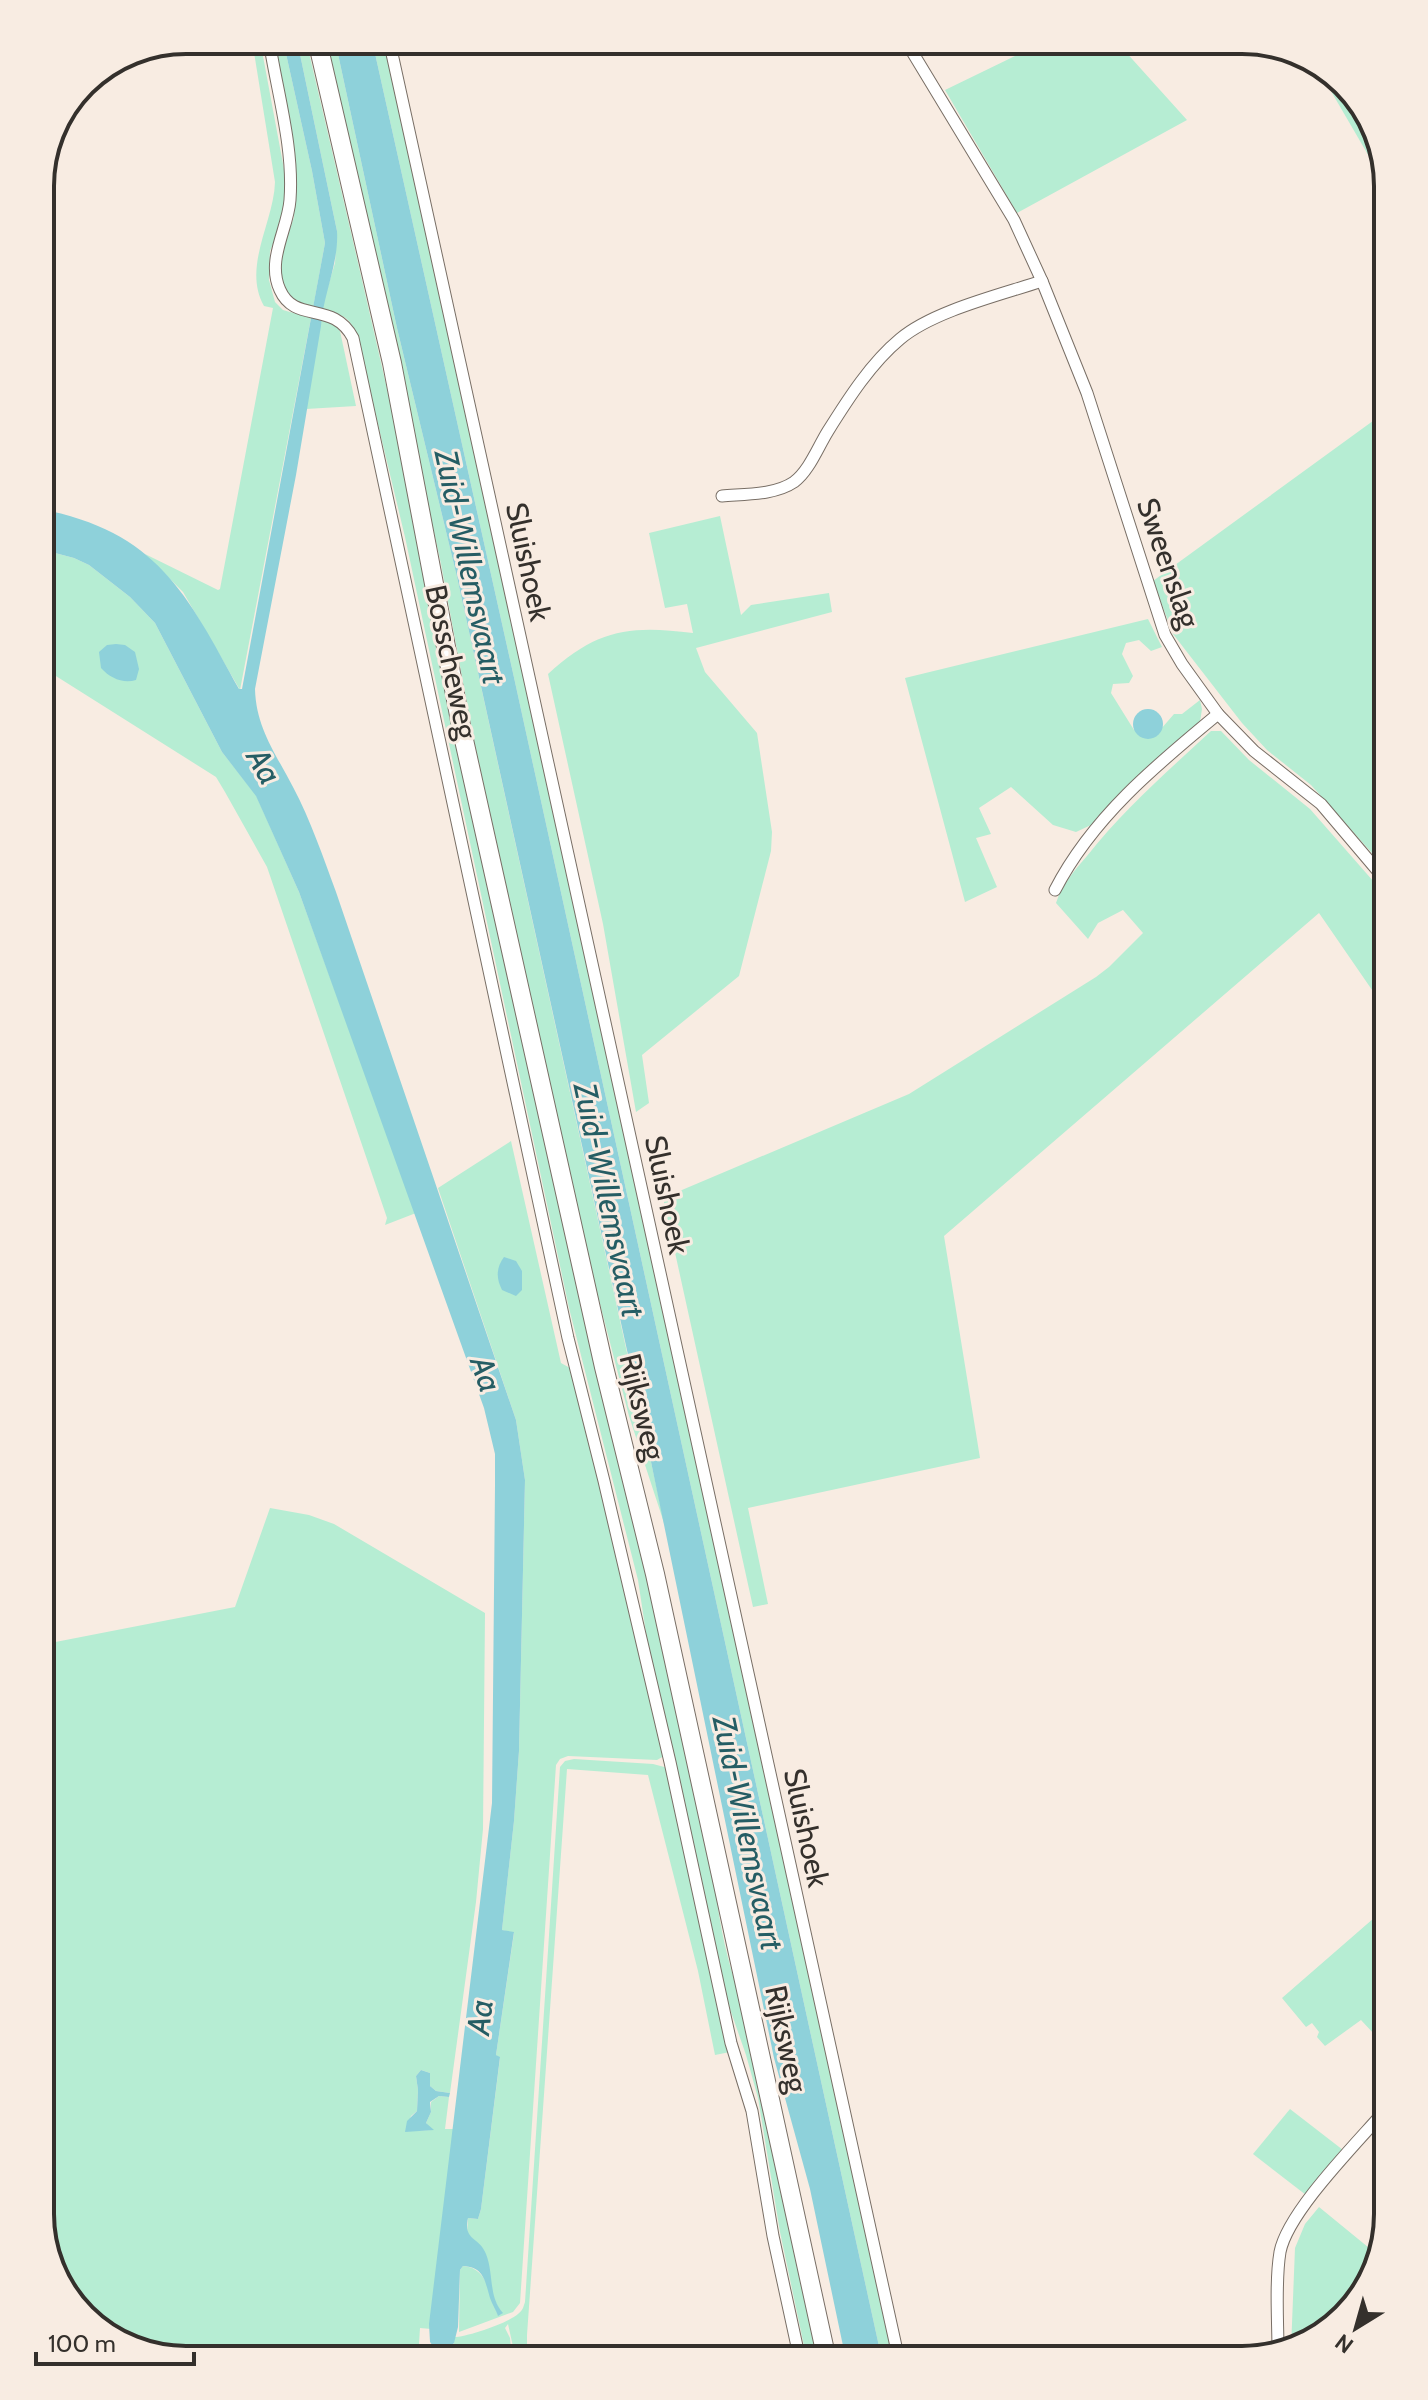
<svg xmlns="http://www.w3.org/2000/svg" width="1428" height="2400" viewBox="0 0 1428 2400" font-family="Cabin,sans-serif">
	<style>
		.green { fill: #b6edd3 }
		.water { fill: #8ed1da }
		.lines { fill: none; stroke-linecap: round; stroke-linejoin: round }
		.street-casing { stroke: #786e65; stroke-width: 13 }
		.primary-casing { stroke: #786e65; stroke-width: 20 }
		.street { stroke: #fff; stroke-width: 11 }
		.primary { stroke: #fff; stroke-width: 18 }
		.labels { text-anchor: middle; stroke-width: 6; stroke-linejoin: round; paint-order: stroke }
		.street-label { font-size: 30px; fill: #34302c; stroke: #f8ece2 }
		.water-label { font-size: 32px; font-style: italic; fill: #255d64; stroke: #f8ece2 }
		.rim { fill: none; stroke: #34302c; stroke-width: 4 }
	</style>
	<rect width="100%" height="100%" fill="#f8ece2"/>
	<g class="green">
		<path d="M252,40h8l26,140v18l-5,27 -11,26 -1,29 6,22 8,8 28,8 -71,372 -57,-98 -38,-38 73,36 2,-1 53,-281 -9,-2c-22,-39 10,-84 11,-124z"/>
		<polygon points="273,40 283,40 312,171 325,243 313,308 293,302 280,286 281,255 294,217 295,184"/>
		<path d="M297,40h9c145,614 277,1230 409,1847 5,39 12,75 26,112l82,361h-16l-27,-128 -22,-134 -12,-43 -25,-72 -73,-337 -10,-66 -69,-272 -164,-771 -46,-192c-8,-27 -10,-29 -38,-35l14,-47 2,-32z"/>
		<polygon points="325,40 335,40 397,328 457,577 665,1526 629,1416 592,1273 474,741 441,564"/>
		<polygon points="372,40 386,40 893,2360 882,2360 515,682"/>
		<polygon points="1008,40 1115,40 1187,120 1017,213 945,90 1015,56"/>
		<polygon points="1314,62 1323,65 1373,122 1388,189"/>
		<polygon points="321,320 335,325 340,331 356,406 306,409"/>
		<polygon points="1388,410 1388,871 1311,785 1267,750 1242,723 1173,634 1153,581"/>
		<path d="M720,516l21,99 10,-10 78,-12 3,19 -136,36 9,24 52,61 15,99 -1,19 -32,125 -97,79 7,48 -13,9 -33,-188 -55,-250c49,-45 82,-49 145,-41l-6,-29 -22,4 -16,-75z"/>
		<polygon points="40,549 74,558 89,565 130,597 155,623 222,752 256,795 299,892 416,1213 385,1225 387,1218 267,867 225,792 216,777 40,666"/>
		<polygon points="1148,619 1162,647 1151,651 1139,640 1126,643 1122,654 1133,676 1129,683 1113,684 1111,693 1134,730 1154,737 1174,714 1182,714 1200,700 1202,709 1200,722 1091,825 1076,832 1053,825 1011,787 979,808 991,834 976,838 997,887 965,902 905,678"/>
		<path d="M1211,731h10l28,29 61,49 78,89v101l-7,4 -62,-90 -375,323 36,222 -232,50 20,96 -15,3 -90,-409 246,-104 187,-117 13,-10 34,-34 -20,-23 -25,13 -10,16 -32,-36c6,-19 19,-33 31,-47 37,-47 81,-85 124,-125z"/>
		<path d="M511,1141l50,222 9,5 12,38 82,350 -7,4 -89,-4 -8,3 -4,6 -36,538 -7,9 -54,20 1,-62 3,-4c25,1 27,31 35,49l4,-2c-20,-27 -4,-56 -35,-79l1,-16 10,1 3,-10 19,-151 -4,-3 18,-122 -12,-3 12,-109 5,-70 6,-271 -9,-60 -78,-232z"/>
		<polygon points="270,1508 309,1515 334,1524 485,1613 483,1829 476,1902 450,2093 436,2091 430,2086 430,2073 421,2070 416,2076 418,2090 417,2111 411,2116 406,2131 432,2130 426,2123 431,2112 431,2102 439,2096 449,2097 445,2129 454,2129 430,2323 431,2324 431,2329 420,2328 418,2360 177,2360 105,2335 55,2278 40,2214 40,1645 235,1607"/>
		<path d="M574,1759l79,5 15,4 62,284 -15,3 -17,-84 -50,-196 -81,-6 -40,566v11l5,14h-16l-8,-36 -3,4 5,10 2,22h-35l-11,-7 -14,5 -2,-10 4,-4v-7c13,0 54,-14 64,-23 5,-4 5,-6 7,-12l35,-535 5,-6z"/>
		<polygon points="1374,1918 1388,1927 1388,2049 1361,2020 1325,2046 1317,2037 1319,2032 1312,2023 1306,2027 1282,1998"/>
		<polygon points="1290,2109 1343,2150 1306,2195 1253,2154"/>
		<polygon points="1319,2207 1374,2252 1378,2249 1364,2295 1306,2345 1291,2349 1295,2248 1305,2224"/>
	</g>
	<g class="water">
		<path d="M283,40h14l40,191c2,33 -14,63 -16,95l-25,149 -41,214c1,39 21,65 38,98 18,34 30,70 43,105l180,528 9,60 -6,271 -5,70 -12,109 12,2 -18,123 4,2 -19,152 -3,10 -10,-1c-5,23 11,18 18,36 8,20 2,42 17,59l-5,3c-2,-6 -6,-12 -8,-18 -5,-17 -6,-31 -27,-32l-3,4 -2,57 -4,16 -4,5 2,10 14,-5 11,7 -13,-3 -33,3 2,-14 -3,-4 -1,-18 63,-521 3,-318v-31l-11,-46 -185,-516 -43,-96 -34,-44 -67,-129 -25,-26 -41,-32 -15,-7 -34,-9v-40c117,22 147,85 199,180h3l83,-446 -13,-72z"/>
		<polygon points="335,40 372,40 515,682 882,2360 846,2360 810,2189 774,2058 643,1423 457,577 397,328"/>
		<path d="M116,644l9,1 10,7 4,17 -3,11c-13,4 -26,-2 -35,-12l-2,-16 8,-7z"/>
		<circle cx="1148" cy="724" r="15"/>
		<path d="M504,1257l12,4 6,10v19l-6,6 -14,-6c-6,-12 -6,-22 2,-33z"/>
		<polygon points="421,2070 430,2073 430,2086 436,2091 450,2093 449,2097 439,2096 430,2102 431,2112 426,2123 434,2130 405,2132 407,2121 417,2111 418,2090 416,2076"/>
	</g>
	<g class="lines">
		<g class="street-casing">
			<g id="street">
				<path d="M269,40c8,52 25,107 21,160 -2,29 -24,60 -10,90 15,34 53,10 73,48l215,1000 36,143 66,281 61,281 21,68 21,125 27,124"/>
				<polyline points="389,40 899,2360"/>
				<polyline points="905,40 1014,220 1042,281 1087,393 1165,635 1182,664 1218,714 1254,751 1321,804 1388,883"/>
				<path d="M722,496c23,-2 53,-1 72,-14 15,-11 24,-35 34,-51 20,-32 43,-68 72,-92 33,-28 100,-44 142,-58"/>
				<path d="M1055,890c37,-72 101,-125 163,-176"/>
				<path d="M1278,2352c0,-31 -3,-70 2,-100 8,-41 79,-111 108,-145"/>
			</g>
		</g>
		<g class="primary-casing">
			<polyline id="primary" points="317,40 392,363 462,731 604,1367 655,1574 827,2360"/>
		</g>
		<use href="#street" class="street"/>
		<use href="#primary" class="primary"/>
	</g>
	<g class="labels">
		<g class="street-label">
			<text transform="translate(528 562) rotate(78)" y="10">Sluishoek</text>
			<text transform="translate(1168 563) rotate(71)" y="10">Sweenslag</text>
			<text transform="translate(451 662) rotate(78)" y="10">Bosscheweg</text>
			<text transform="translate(667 1195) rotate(78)" y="10">Sluishoek</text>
			<text transform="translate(642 1407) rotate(76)" y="10">Rijksweg</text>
			<text transform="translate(806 1828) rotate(78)" y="10">Sluishoek</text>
			<text transform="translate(786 2039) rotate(78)" y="10">Rijksweg</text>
		</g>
		<g class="water-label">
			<text transform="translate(470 567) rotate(78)" y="11">Zuid-Willemsvaart</text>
			<text transform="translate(264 766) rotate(60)" y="11">Aa</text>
			<text transform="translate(609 1200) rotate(78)" y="11">Zuid-Willemsvaart</text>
			<text transform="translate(486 1374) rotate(71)" y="11">Aa</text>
			<text transform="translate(748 1833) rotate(78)" y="11">Zuid-Willemsvaart</text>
			<text transform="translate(480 2017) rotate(-84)" y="11">Aa</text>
		</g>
	</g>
	<path d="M0 0H1428V2400H0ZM186 54H1242A132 132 0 0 1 1374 186V2214A132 132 0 0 1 1242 2346H186A132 132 0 0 1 54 2214V186A132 132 0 0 1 186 54Z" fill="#f8ece2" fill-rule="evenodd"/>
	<path class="rim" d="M186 54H1242A132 132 0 0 1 1374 186V2214A132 132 0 0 1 1242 2346H186A132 132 0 0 1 54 2214V186A132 132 0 0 1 186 54Z"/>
	<g transform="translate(1356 2328) rotate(217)" stroke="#f8ece2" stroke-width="6" paint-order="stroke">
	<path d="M0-6L14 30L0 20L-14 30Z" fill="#34302c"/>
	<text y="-12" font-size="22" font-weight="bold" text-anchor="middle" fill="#34302c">N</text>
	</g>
	<path d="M36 2352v12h158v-12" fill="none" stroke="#34302c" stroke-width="4"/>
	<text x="48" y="2352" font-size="24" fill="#34302c" stroke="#f8ece2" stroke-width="6" paint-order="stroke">100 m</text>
</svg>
